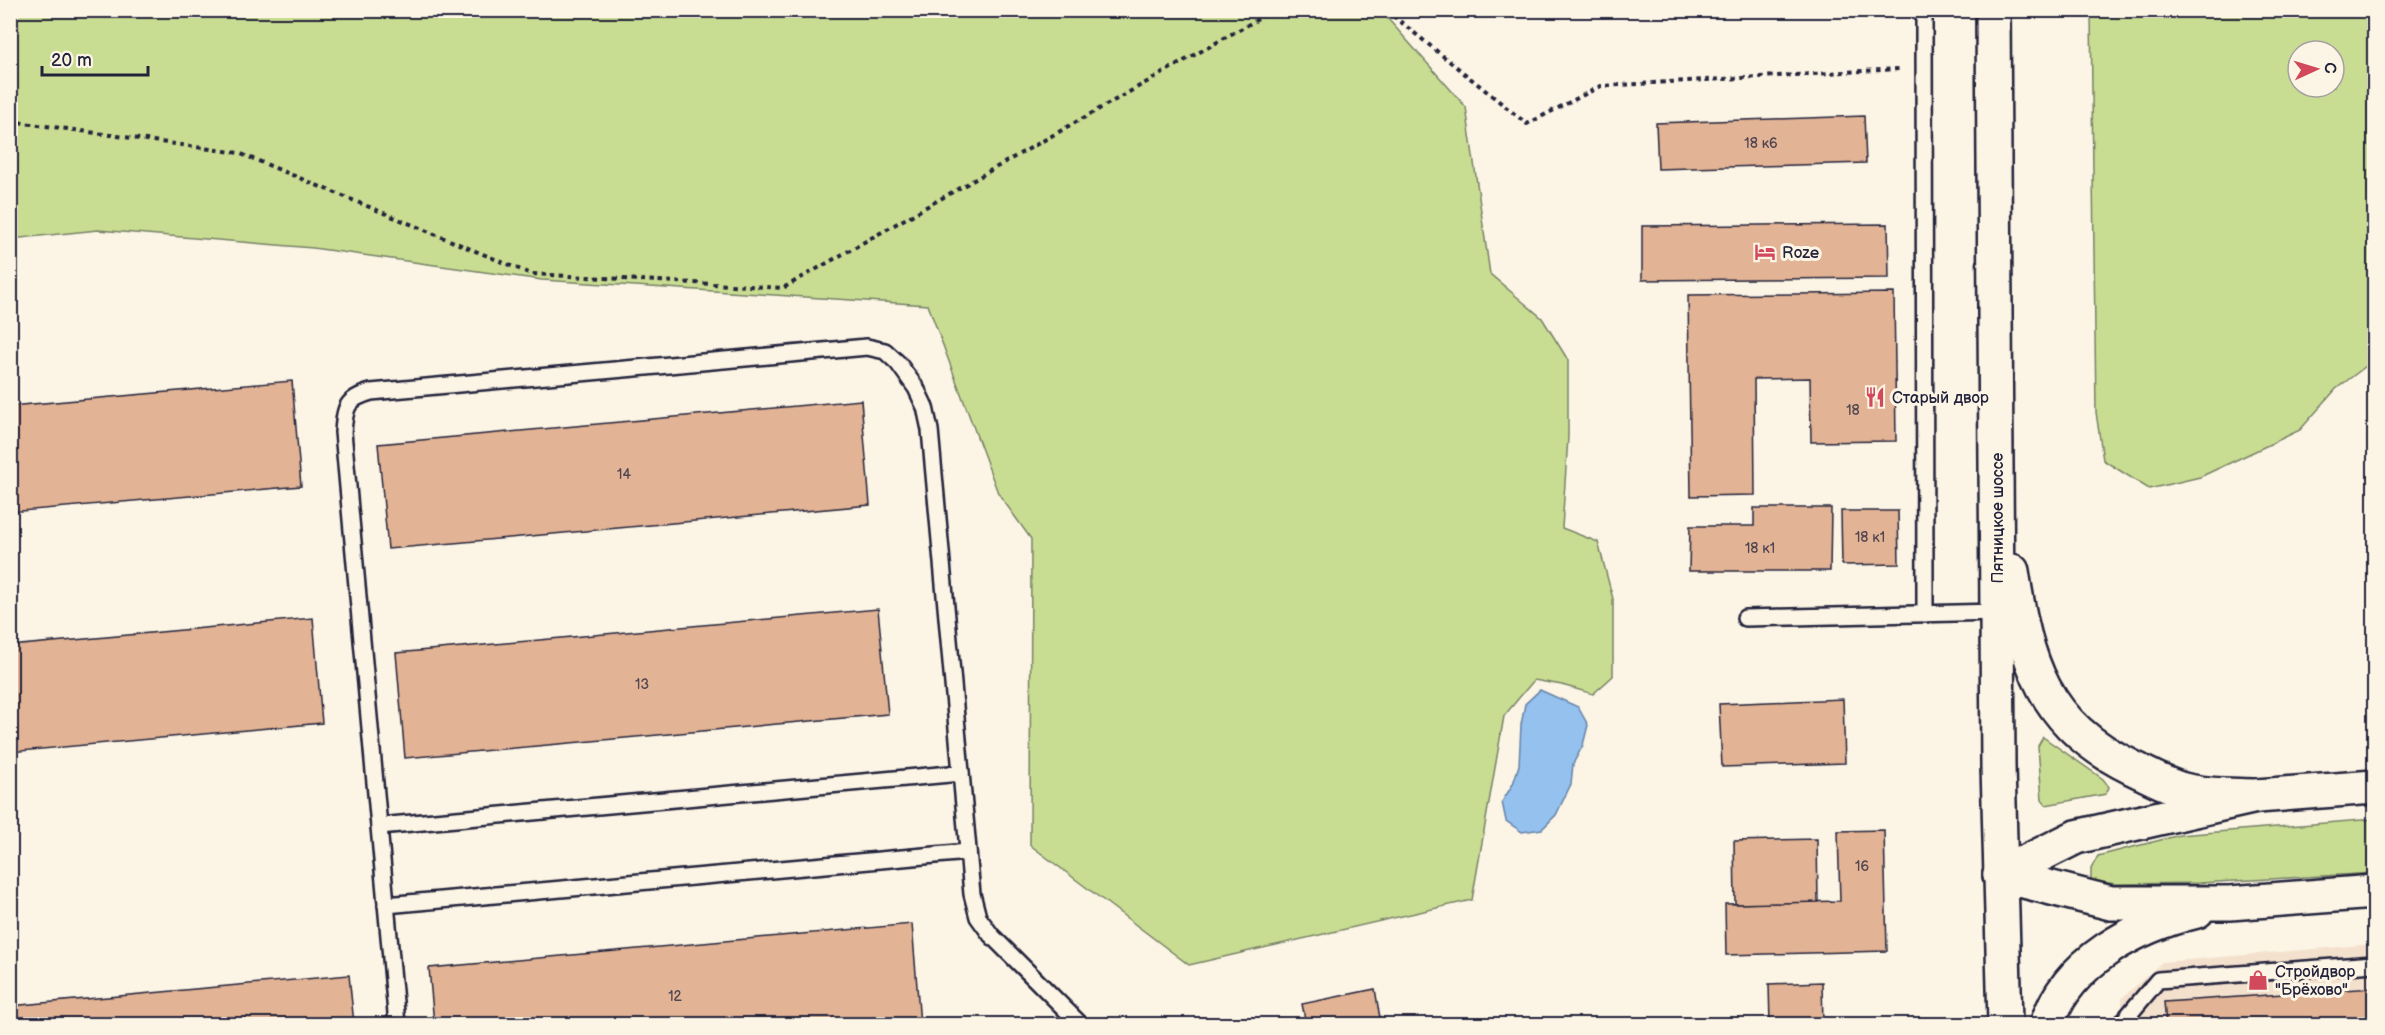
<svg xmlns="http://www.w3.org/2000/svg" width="2385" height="1035" viewBox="0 0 2385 1035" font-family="'Balsamiq Sans',sans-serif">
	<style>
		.built { fill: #f4e1cd }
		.green { fill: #c9dd92; stroke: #768066; stroke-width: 1.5; fill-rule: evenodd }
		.water { fill: #94c1ee; stroke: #6681a6; stroke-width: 1.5 }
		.building { fill: #e2b394; stroke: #22223b; stroke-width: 1.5 }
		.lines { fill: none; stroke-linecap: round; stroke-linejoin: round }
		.lane-casing { stroke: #22223b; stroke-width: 20 }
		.primary-casing { stroke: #22223b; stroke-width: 38 }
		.path { stroke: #22223b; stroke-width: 4; stroke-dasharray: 4.5 4.5; stroke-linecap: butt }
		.lane { stroke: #fcf5e5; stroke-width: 15 }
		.primary { stroke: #fcf5e5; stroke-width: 33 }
		.labels { text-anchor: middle; stroke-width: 6; stroke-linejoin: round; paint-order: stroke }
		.number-label { font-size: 14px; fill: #524651 }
		.poi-label { font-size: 16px; fill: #22223b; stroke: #fcf5e5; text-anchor: start }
		.street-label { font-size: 16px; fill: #22223b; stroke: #fcf5e5 }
	</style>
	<rect width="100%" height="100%" fill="#fcf5e5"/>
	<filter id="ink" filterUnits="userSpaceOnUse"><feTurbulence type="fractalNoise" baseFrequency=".0167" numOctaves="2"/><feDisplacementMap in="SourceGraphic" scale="12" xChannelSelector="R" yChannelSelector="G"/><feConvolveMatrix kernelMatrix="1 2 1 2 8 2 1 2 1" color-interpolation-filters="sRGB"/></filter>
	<g filter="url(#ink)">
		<polygon class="built" points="2374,944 2374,1024 2122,1024 2122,998 2162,962"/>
		<g class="green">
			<polygon points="10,11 1381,11 1466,107 1490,274 1542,318 1568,360 1568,437 1562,528 1598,542 1613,599 1613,676 1593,694 1562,685 1534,680 1504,716 1472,900 1189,965 1030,845 1031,539 998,493 928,305 542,280 313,248 98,230 11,239"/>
			<path d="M2091,11h283v349l-38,29 -36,41 -100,47 -51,12 -46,-29 -7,-48zM2298,51h36v36h-36z"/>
			<polygon points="2043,737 2103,779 2109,787 2106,794 2046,805 2042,800 2038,746"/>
			<polygon points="2374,819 2374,873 2200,883 2116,884 2091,881 2091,869 2098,856 2180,835"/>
		</g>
		<polygon class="water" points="1540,690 1578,707 1588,725 1583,745 1573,764 1571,784 1556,815 1542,829 1522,832 1506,821 1502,802 1513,784 1519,765 1521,725 1525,704"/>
		<g class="building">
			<polygon points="1864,116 1866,163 1658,169 1656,123"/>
			<polygon points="1888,224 1889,278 1642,280 1642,226"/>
			<polygon points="1894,293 1896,441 1811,442 1810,378 1754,379 1755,495 1691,496 1688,295"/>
			<polygon points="292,381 301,486 10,512 10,406"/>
			<polygon points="861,400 870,505 388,549 378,444"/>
			<polygon points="1754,508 1831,508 1830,571 1689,571 1690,526 1754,526"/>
			<polygon points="1841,511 1898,511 1899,564 1842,565"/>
			<polygon points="878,609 888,714 405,758 396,653"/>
			<polygon points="313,618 322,723 10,752 10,646"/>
			<polygon points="1843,699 1845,763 1722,767 1719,704"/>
			<polygon points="1884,830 1887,951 1726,955 1725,904 1840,901 1838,831"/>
			<polygon points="1817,839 1818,902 1735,904 1734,841"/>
			<polygon points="912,924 920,1024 434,1024 429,968"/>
			<polygon points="349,975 354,1024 10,1024 10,1006"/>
			<polygon points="1822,982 1823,1024 1770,1024 1769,984"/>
			<polygon points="2374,988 2374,1024 2166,1024 2164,1002"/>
			<polygon points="1375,989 1381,1024 1306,1024 1302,1004"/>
		</g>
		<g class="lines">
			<g class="lane-casing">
				<g id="lane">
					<polyline points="1924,10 1925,614"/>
					<polyline points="1745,618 1997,612"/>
					<polyline points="379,826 961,773"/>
					<polyline points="386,905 968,852"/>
					<path d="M397,1024l-54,-592c2,-25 3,-33 28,-40l496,-45 18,4 13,12 18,25 9,19 5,23 42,464 6,23 13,18 89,89"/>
					<polyline points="2121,1024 2158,980 2374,964"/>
				</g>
			</g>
			<g class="primary-casing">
				<g id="primary">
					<polyline points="1993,10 1998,766 2005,1024"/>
					<path d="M2012,571c14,92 31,154 121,197 17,8 36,19 55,23 22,5 46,4 69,5"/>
					<polyline points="2000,875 2076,837 2155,819 2257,796 2374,787"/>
					<polyline points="2000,875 2111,903 2230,903 2374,892"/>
					<path d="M2047,1024c21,-63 88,-98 150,-113"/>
				</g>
			</g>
			<g class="path">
				<polyline points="1386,10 1527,124 1601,86 1899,69"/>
				<polyline points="10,121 239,153 531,274 783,288 1274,10"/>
			</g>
			<use href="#lane" class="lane"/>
			<use href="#primary" class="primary"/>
		</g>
	</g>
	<defs>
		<g id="hotel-bare" transform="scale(1.62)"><path d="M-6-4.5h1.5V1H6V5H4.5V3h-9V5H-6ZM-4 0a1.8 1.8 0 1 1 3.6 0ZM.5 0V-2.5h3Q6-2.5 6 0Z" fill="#d1495b" stroke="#fcf5e5" stroke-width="2.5" paint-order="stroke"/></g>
		<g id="restaurant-bare" transform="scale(1.62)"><path d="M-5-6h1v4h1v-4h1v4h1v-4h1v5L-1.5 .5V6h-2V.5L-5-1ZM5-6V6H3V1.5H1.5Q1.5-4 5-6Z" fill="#d1495b" stroke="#fcf5e5" stroke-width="2.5" paint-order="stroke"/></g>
		<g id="shop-bare" transform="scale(1.62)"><path d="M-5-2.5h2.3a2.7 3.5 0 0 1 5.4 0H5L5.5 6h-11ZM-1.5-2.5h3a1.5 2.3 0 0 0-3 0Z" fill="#d1495b" stroke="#fcf5e5" stroke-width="2.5" paint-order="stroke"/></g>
	</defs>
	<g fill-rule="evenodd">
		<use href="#hotel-bare" x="1765" y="252"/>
		<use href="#restaurant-bare" x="1875" y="397"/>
		<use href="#shop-bare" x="2258" y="980"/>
	</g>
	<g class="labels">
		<g class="number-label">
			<text x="1761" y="148">18 к6</text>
			<text x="1853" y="415">18</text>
			<text x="624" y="479">14</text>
			<text x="1870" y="542">18 к1</text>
			<text x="1760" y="553">18 к1</text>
			<text x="642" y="689">13</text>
			<text x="1862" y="871">16</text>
			<text x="675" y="1001">12</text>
		</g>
		<g class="poi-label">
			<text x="1782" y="258">Roze</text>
			<text x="1892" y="403">Старый двор</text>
			<text x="2275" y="977">Стройдвор<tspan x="2275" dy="18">"Брёхово"</tspan></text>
		</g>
		<g class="street-label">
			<text transform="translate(1997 518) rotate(-90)" y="6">Пятницкое шоссе</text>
		</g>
	</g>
	<rect width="2385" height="1035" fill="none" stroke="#fcf5e5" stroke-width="36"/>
	<rect x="18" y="18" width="2349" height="999" fill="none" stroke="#22223b" stroke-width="2" filter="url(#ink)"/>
	<g transform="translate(2316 69) rotate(86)"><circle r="28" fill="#fcf5e5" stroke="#a5a1a1" stroke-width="1.5"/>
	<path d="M0-4.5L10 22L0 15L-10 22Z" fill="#d1495b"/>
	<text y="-9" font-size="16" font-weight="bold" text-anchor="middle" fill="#22223b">С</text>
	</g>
	<path d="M42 66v9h106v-9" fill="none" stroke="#22223b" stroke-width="3"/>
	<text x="51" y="66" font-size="18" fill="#22223b" stroke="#fcf5e5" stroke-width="4.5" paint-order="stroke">20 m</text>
</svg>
